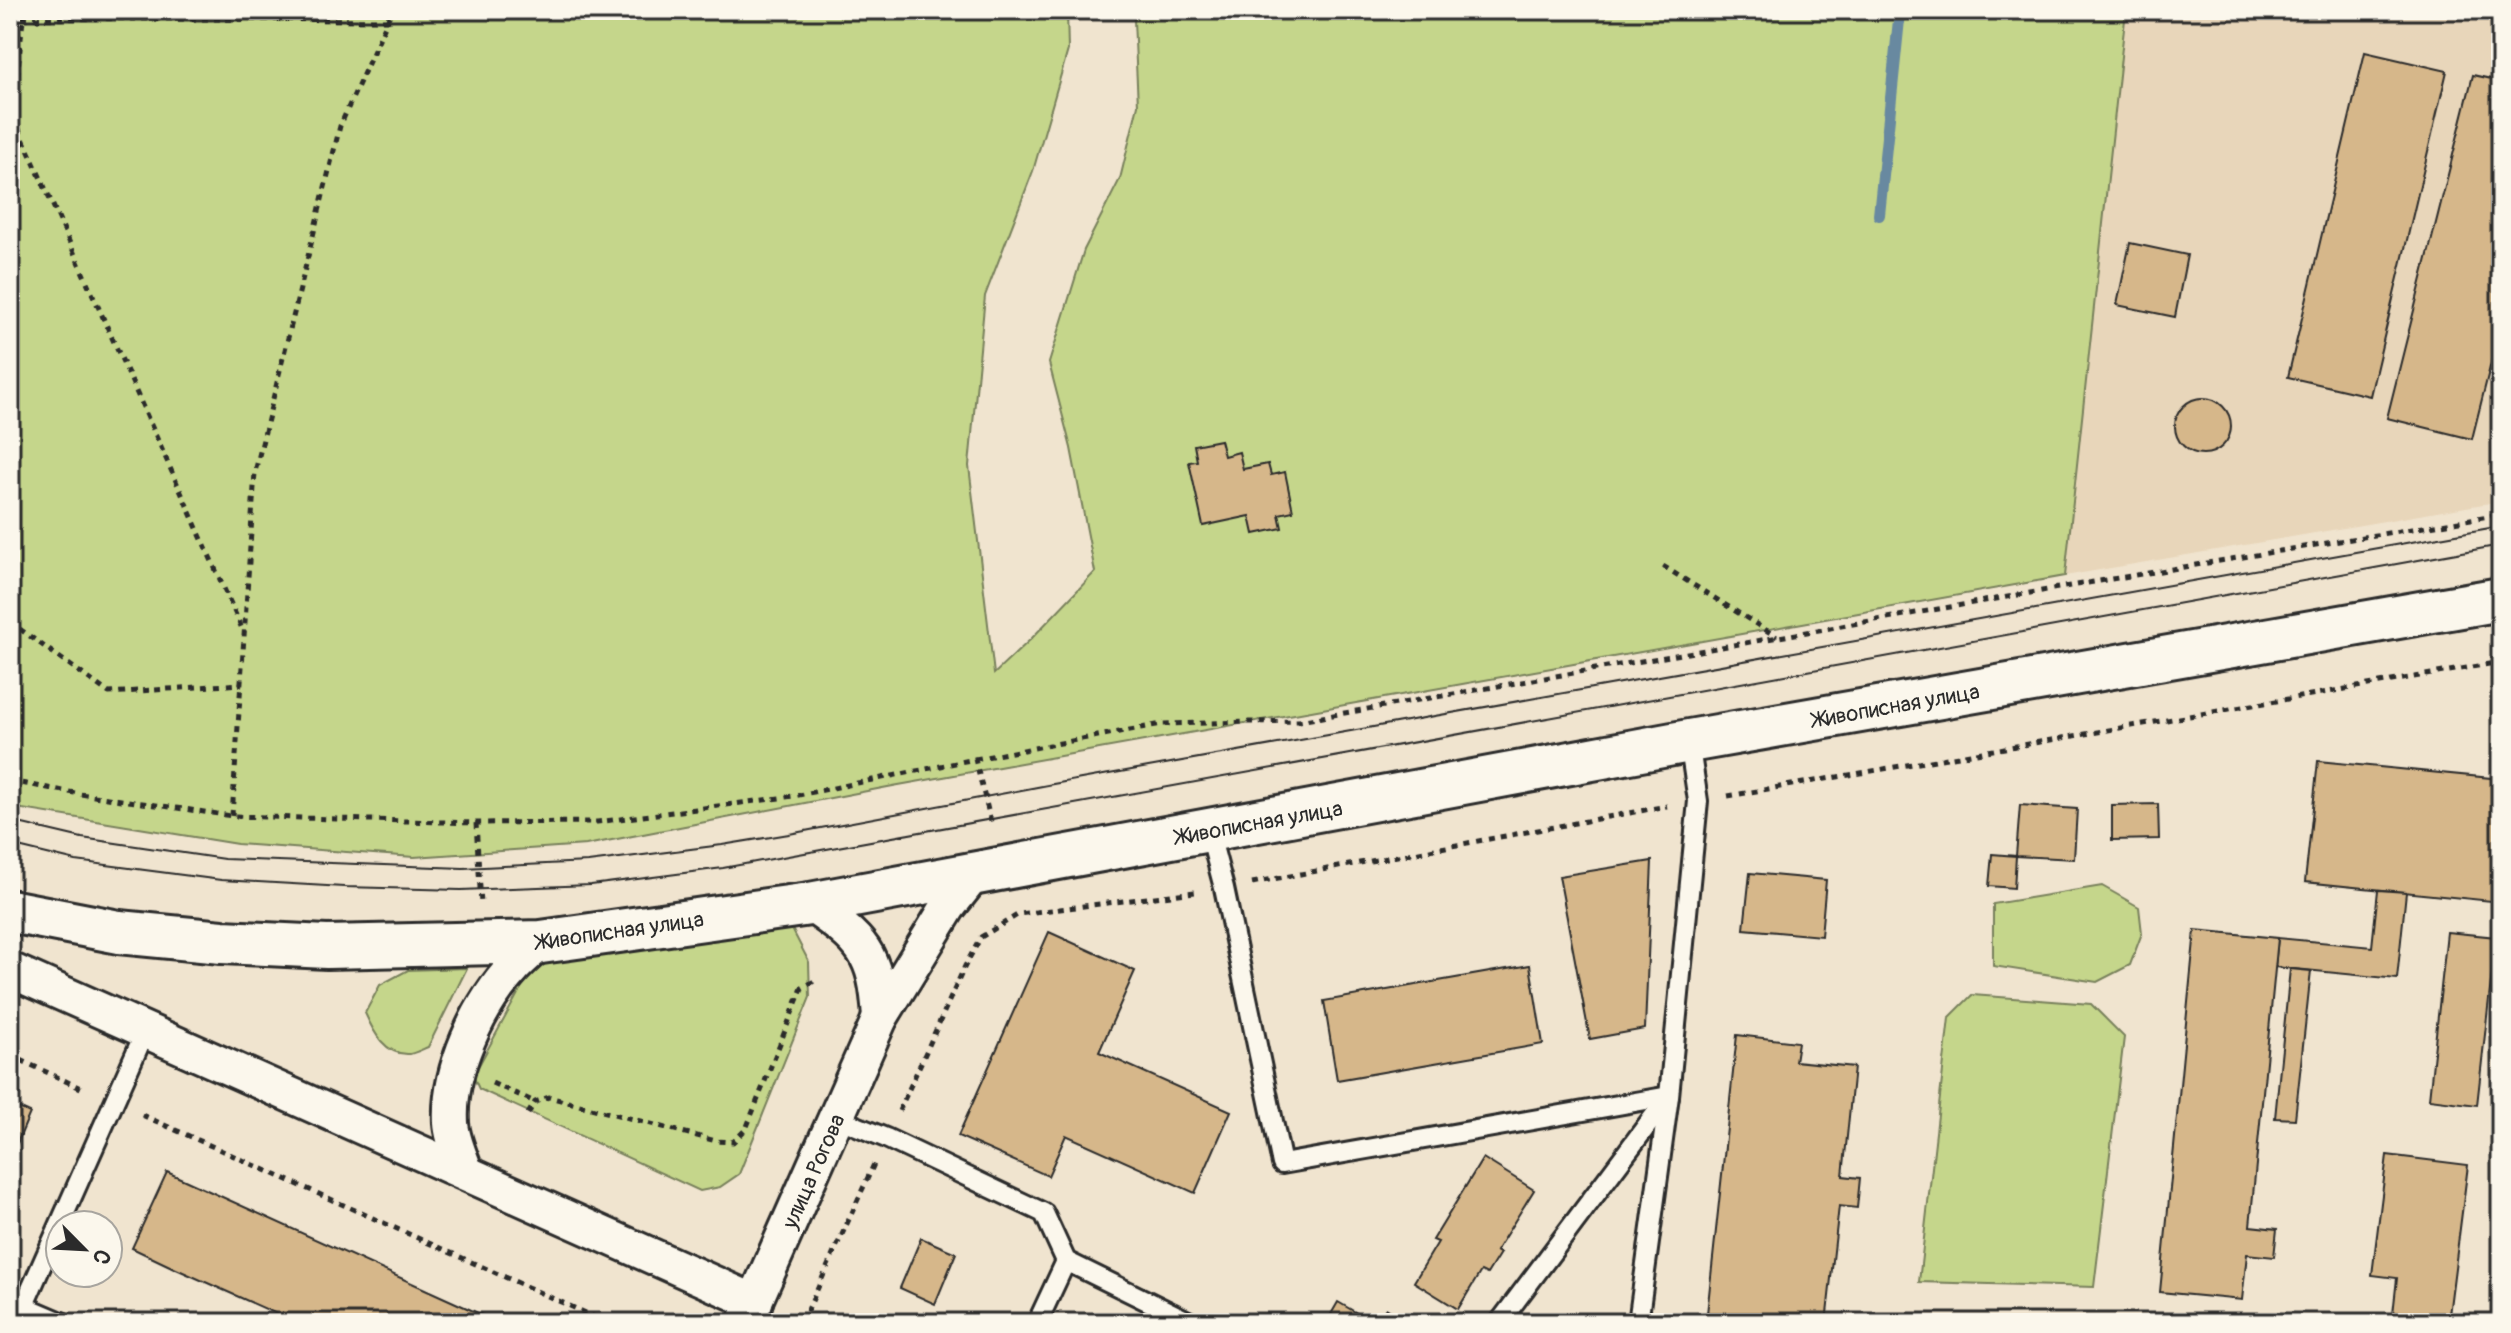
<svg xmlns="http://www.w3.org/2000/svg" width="2511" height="1333" viewBox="0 0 2511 1333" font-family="Pangolin,sans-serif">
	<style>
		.built { fill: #e8d6ba }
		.green { fill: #c5d68b; stroke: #78805b; stroke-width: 2 }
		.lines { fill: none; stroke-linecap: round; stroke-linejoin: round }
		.stream { stroke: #6789a0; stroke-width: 12 }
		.building { fill: #d6b78a; stroke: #2b2b2b; stroke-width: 2 }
		.service-casing { stroke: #2b2b2b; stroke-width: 24 }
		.minor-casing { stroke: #2b2b2b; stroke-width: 40 }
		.tertiary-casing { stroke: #2b2b2b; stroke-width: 48 }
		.path { stroke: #2b2b2b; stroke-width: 5; stroke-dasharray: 6 6; stroke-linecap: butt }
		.service { stroke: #fbf7ec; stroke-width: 18 }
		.minor { stroke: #fbf7ec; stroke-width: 34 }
		.tertiary { stroke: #fbf7ec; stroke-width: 42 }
		.tram { stroke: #2b2b2b; stroke-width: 2 }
		.labels { text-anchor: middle; stroke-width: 6; stroke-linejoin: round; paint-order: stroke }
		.street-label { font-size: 22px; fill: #2b2b2b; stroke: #fbf7ec }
	</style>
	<rect width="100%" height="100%" fill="#f0e4cf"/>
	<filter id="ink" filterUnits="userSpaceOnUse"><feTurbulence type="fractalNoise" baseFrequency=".0125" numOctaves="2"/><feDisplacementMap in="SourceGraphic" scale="16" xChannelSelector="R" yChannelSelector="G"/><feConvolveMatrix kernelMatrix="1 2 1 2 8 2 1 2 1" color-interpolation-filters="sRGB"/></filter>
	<g filter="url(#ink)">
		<polygon class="built" points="2126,10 2501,10 2501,501 2065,576"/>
		<g class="green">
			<polygon points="10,10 1067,10 1068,50 1033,171 985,296 969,466 994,674 1031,639 1095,572 1071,448 1049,363 1084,250 1120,179 1138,105 1134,20 1131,10 2126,10 2065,576 893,786 586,845 414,857 237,844 10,807"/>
			<polygon points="2102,886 2139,907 2142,933 2130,965 2097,982 1993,966 1993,904"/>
			<polygon points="792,929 809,962 810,997 739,1174 720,1187 700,1191 479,1089 473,1076 532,968 547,961"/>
			<path d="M467,968l-39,79c-5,2 -13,6 -18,7 -25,2 -37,-23 -45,-41l15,-28 28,-15z"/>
			<polygon points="1972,995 2091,1004 2124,1037 2094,1287 1919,1282 1949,1018"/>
		</g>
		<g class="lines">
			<polyline class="stream" points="1879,215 1900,10"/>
		</g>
		<g class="building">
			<polygon points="2365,52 2447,71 2370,396 2288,377"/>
			<polygon points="2473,75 2501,81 2501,323 2472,439 2387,418"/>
			<polygon points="2130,243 2187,255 2175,317 2117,305"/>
			<circle cx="2203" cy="426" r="28"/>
			<polygon points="1220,440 1224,456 1239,452 1243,469 1268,464 1271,475 1285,472 1293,511 1279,514 1282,528 1254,534 1250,516 1203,526 1189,462 1197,461 1194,445"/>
			<polygon points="2318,761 2501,779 2501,902 2305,882"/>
			<polygon points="2158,804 2159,839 2112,840 2112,805"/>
			<polygon points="2020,805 2077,809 2074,859 2016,856"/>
			<polygon points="1992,854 2016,856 2014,888 1989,886"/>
			<polygon points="1652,861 1645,1029 1590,1039 1559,876"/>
			<polygon points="1750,873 1826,880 1821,936 1744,929"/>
			<polygon points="2378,890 2406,892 2397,979 2275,967 2278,938 2372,947"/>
			<polygon points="2195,930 2278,938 2250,1226 2277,1229 2274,1257 2247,1254 2242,1300 2160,1292"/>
			<polygon points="1049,932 1135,971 1099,1052 1231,1111 1195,1193 1066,1135 1048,1176 958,1136"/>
			<polygon points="2447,932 2496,937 2477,1105 2429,1099"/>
			<polygon points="1530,965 1543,1044 1337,1080 1324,1001"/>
			<polygon points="2290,969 2311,971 2295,1119 2275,1118"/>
			<polygon points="1737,1035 1798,1042 1795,1061 1854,1067 1843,1176 1860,1178 1857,1208 1839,1206 1826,1323 1706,1323"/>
			<polygon points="10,1104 30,1113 10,1160"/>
			<polygon points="2387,1155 2468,1165 2448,1323 2452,1323 2392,1323 2397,1278 2372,1275"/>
			<polygon points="1483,1158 1534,1190 1496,1251 1500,1253 1487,1274 1481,1271 1458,1309 1414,1282 1438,1242 1433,1240"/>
			<polygon points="167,1172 500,1323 297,1323 174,1268 132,1248"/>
			<polygon points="921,1238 956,1253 935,1304 900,1288"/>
			<polygon points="1338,1302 1374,1323 1326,1323"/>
			<polygon points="1386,1308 1409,1323 1376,1323"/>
		</g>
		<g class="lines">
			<g class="service-casing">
				<g id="service">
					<polyline points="1209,831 1224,888 1282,1164 1669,1096 1638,1323"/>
					<polyline points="837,1118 886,1138 1044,1213 1066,1261 1192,1323"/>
					<polyline points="10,1300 64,1323"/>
					<polyline points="16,1323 145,1032"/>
					<polyline points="1037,1323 1066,1261"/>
					<polyline points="1499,1323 1669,1096 1698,801 1689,741"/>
				</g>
			</g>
			<g class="minor-casing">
				<g id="minor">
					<path d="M810,904c53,37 66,48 70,114"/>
					<polyline points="10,970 755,1302"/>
					<path d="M465,1171c-5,-15 -13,-32 -14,-48 -3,-52 27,-118 63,-156 8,-9 18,-17 27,-25"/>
					<polyline points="746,1321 880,1018 948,907 974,874"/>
				</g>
			</g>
			<g class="tertiary-casing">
				<polyline id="tertiary" points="10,911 119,932 222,942 327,947 541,942 810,904 1689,741 2501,599"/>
			</g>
			<g class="path">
				<polyline points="24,10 13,116 243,631"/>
				<polyline points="10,18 388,20"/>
				<polyline points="1663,566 1777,637"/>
				<polyline points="10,622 109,693 242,684"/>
				<polyline points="975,759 1162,724 1299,721 2070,586 2501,514"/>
				<polyline points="10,781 80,794 232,816 476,823 597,822 794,796 975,759 992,826"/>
				<polyline points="1728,796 2501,662"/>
				<polyline points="232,816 255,472 340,126 392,10"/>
				<polyline points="476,823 481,904"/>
				<polyline points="1252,883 1667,806"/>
				<polyline points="10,1055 85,1090"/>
				<polyline points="492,1083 535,1102"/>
				<polyline points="899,1111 965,966 981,937 1019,914 1195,892"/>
				<polyline points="528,1114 535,1102 549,1097 716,1141 733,1142 746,1129 802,988 818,979"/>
				<polyline points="142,1115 608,1323"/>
				<polyline points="802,1323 874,1164"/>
			</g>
			<use href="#service" class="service"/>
			<use href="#minor" class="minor"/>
			<use href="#tertiary" class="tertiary"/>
			<g class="tram">
				<polyline points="10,821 82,838 224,859 463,868 588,862 722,845 789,834 1053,784 2501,526"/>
				<polyline points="10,845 76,861 221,880 344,887 461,890 591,885 723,868 788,856 2501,545"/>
			</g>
		</g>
	</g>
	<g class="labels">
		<g class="street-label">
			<text transform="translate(1896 705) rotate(-10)" y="8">Живописная улица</text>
			<text transform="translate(1259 822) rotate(-10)" y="8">Живописная улица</text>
			<text transform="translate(620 930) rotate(-8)" y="8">Живописная улица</text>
			<text transform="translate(813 1171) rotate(-66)" y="8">улица Рогова</text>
		</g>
	</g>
	<rect width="2511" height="1333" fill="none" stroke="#fbf7ec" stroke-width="40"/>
	<rect x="20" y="20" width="2471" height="1293" fill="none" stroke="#2b2b2b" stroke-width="3" filter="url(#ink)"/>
	<g transform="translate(84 1249) rotate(114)"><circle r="38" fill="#fbf7ec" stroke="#a8a59f" stroke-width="2"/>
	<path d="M0-6L14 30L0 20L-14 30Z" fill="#2b2b2b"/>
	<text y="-12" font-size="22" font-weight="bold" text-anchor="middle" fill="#2b2b2b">С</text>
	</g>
</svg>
